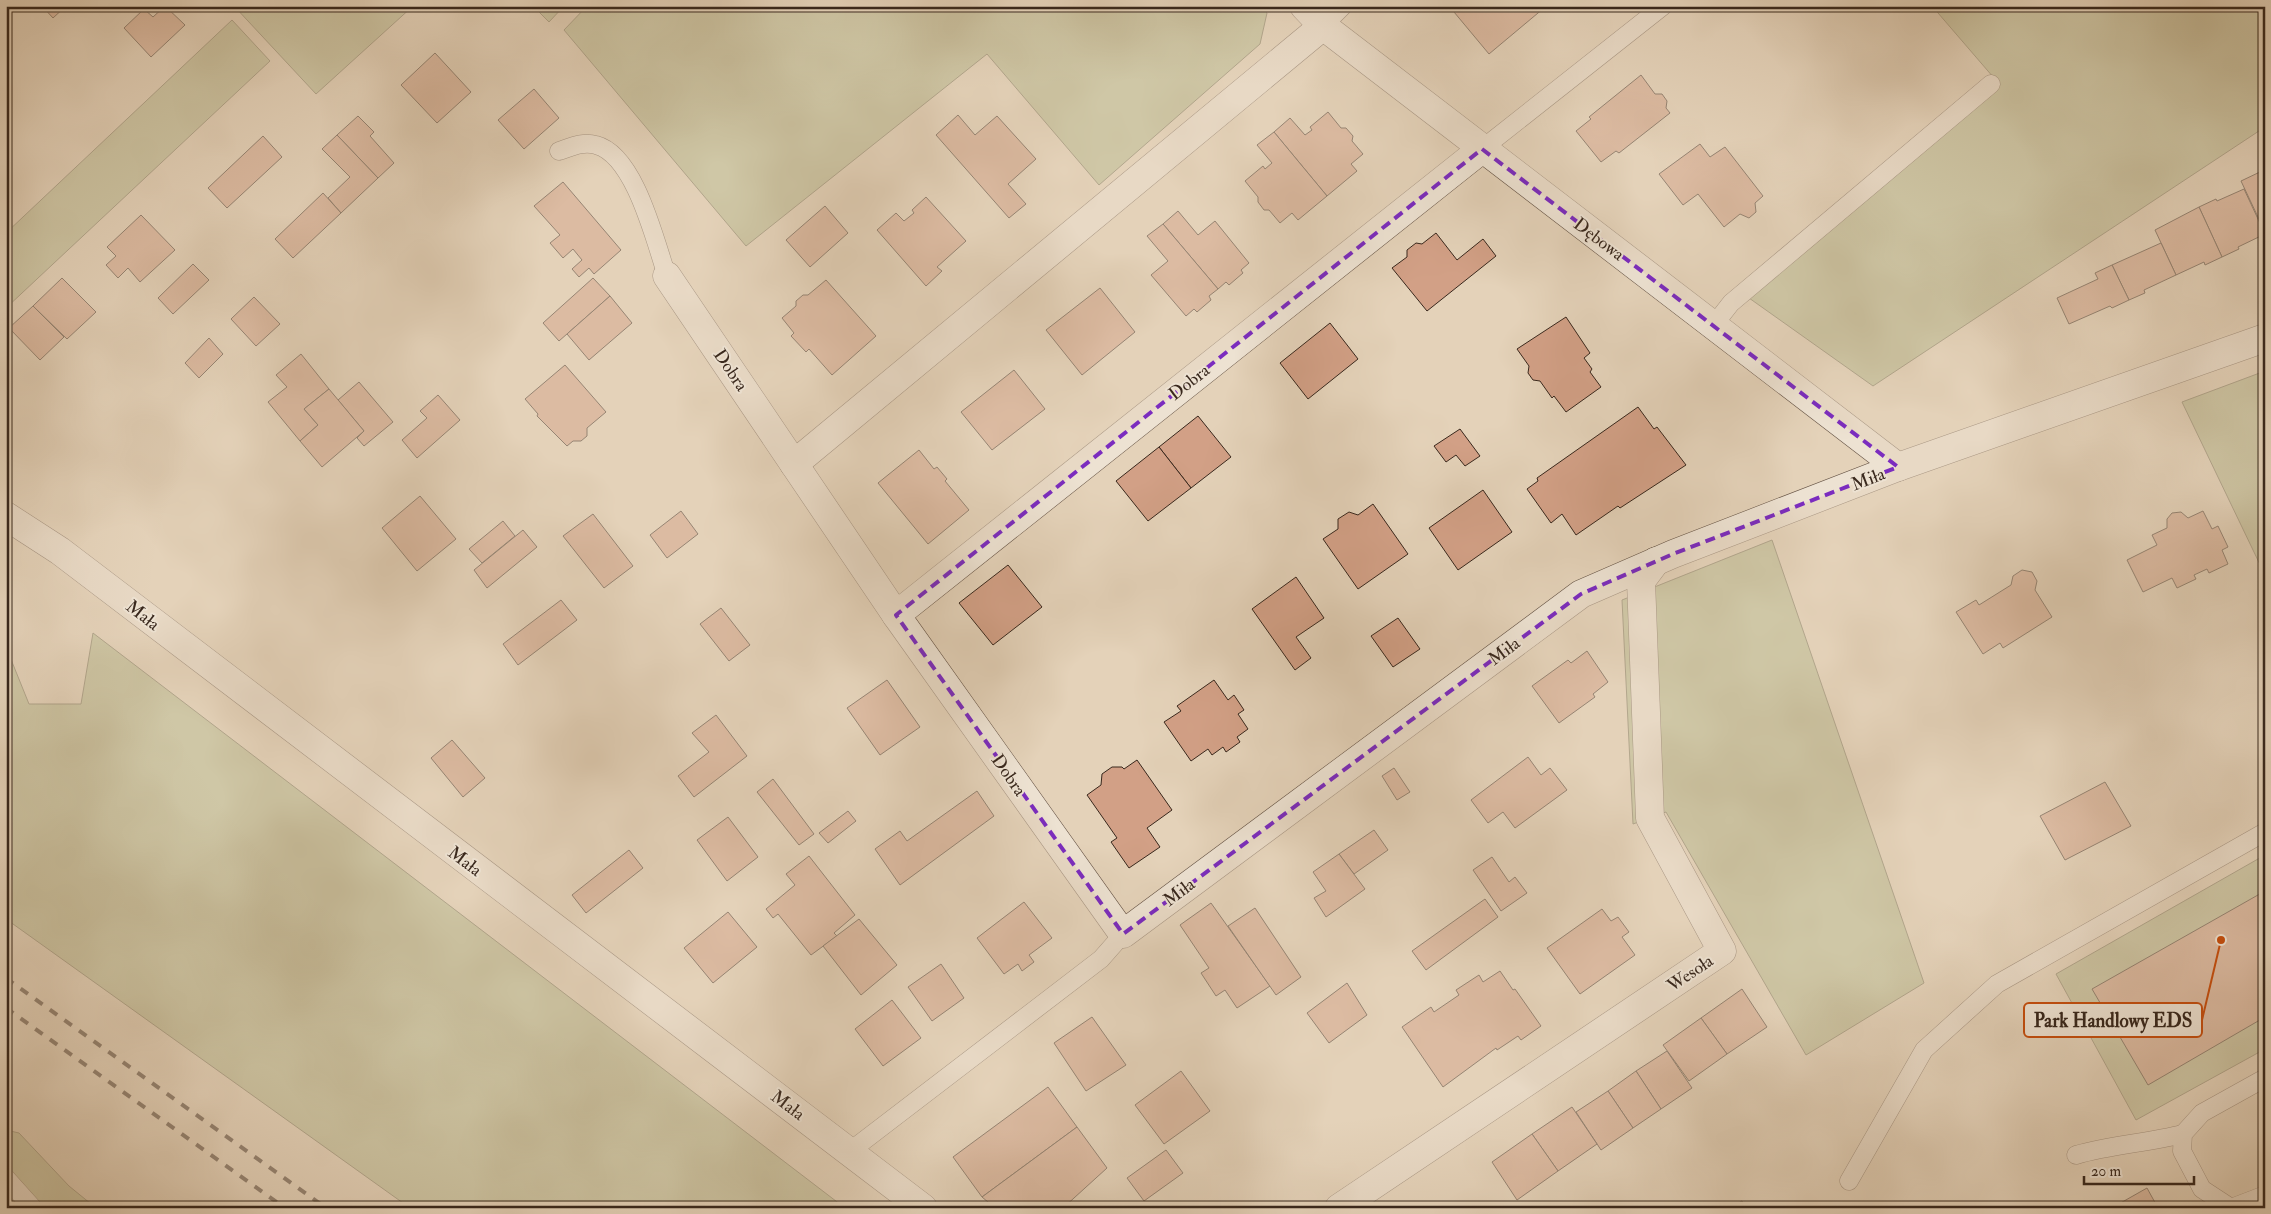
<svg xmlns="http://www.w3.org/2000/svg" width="2271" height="1214" viewBox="0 0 2271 1214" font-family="'IM FELL Double Pica',serif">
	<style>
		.green { fill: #b5bb8e; stroke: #777256 }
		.building { fill: #d2a086; stroke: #39281d }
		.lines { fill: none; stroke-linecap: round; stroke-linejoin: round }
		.lane-casing { stroke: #645244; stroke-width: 19 }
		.street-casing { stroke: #645244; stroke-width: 29 }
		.lane { stroke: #ede2d2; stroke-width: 18 }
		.street { stroke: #ede2d2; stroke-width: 28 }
		.rail { stroke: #39281d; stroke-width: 4; stroke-dasharray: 9 9; stroke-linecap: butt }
		.marked { fill: none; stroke: #7b2cbf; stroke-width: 4; stroke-dasharray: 10 6; stroke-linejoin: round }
		.labels { text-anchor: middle; stroke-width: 4; stroke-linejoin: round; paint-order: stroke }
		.street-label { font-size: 18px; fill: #39281d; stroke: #ede2d2 }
		.leader { fill: none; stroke: #c54f0f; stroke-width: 2 }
		.callout-dot { fill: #c54f0f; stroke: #ede2d2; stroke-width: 2 }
		.callout { fill: #ede2d2; stroke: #c54f0f; stroke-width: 2 }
		.callout-label { font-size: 19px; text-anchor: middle; font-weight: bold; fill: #39281d }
	</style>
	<rect width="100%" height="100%" fill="#e4d2b9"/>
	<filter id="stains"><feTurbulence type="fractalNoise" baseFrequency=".004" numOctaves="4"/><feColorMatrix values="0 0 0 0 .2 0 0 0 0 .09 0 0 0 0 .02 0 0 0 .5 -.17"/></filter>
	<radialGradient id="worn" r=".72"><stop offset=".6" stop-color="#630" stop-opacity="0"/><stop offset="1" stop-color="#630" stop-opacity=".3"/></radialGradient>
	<g class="green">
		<polygon points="234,6 413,6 316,94"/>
		<polygon points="533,6 564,6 549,22"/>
		<polygon points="587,6 1261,6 1267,13 1260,44 1099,185 987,54 746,246 564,30"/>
		<polygon points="1932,6 2265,6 2265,127 1873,386 1749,298 2000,85"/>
		<polygon points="232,20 270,61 6,308 6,233"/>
		<polygon points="2265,371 2265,575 2182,402"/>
		<polygon points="1772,540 1924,983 1806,1055 1666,812 1633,824 1622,600"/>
		<polygon points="93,633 845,1208 410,1208 6,919 6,647 29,704 81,704"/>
		<polygon points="2265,855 2265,1049 2136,1120 2056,974"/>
		<polygon points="6,1130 19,1133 69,1186 96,1208 44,1208 6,1196"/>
	</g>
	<g class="building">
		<polygon points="42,6 66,6 53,18"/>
		<polygon points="165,6 185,25 151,57 124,28 144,9 153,17"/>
		<polygon points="1449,6 1542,6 1544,8 1489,54"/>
		<polygon points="1608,6 1618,6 1613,11"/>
		<polygon points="435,53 471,92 437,123 401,85"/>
		<polygon points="1641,75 1655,94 1662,94 1667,101 1666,108 1670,113 1619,153 1616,151 1601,162 1576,131 1591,119 1589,117"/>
		<polygon points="534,89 559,118 524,149 498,120"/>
		<polygon points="1328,112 1341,128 1346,128 1353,136 1352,141 1363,154 1351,164 1357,171 1327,196 1274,132 1290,118 1305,135 1312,130 1310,127"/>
		<polygon points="958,115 975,135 997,116 1036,159 1008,184 1026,204 1009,218 936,135"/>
		<polygon points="358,116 374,132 370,136 394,163 378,178 337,135"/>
		<polygon points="1274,132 1327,196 1298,220 1292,213 1280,223 1269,210 1264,210 1258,202 1258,197 1245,181 1263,166 1265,169 1272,163 1257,145"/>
		<polygon points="337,135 378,178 341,213 328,198 350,177 322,149"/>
		<polygon points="263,136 282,157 227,208 208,188"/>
		<polygon points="1700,144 1710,157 1725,147 1763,196 1755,203 1756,212 1749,218 1740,214 1724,227 1698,194 1683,205 1659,174"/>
		<polygon points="2265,167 2265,232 2241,181 2262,171 2261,169"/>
		<polygon points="563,182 621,250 594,274 589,268 579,277 572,269 582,260 573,249 563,258 550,243 560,235 534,206"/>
		<polygon points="2244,189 2265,234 2238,247 2239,249 2222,257 2199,207 2216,199 2217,201"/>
		<polygon points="323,193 341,213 293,258 275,239"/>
		<polygon points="926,197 966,241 937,267 942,271 926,286 877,230 896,213 904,221 914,213 912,210"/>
		<polygon points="825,206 848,233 810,267 786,240"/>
		<polygon points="2199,207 2222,257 2205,265 2204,262 2176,275 2155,230"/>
		<polygon points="1178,211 1198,235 1215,221 1249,263 1241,270 1243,273 1229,285 1226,282 1218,289 1163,224"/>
		<polygon points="141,215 175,250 140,282 128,268 118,278 106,265 116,256 107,247"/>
		<polygon points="1163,224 1218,289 1209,296 1211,300 1197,312 1194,309 1186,316 1151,275 1168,261 1147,236"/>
		<polygon points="1436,233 1457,260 1483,239 1496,256 1427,311 1392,268 1407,257 1407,250 1416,243 1422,244"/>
		<polygon points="2161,243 2176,275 2144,290 2145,293 2129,300 2112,265"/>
		<polygon points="193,264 209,280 173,314 158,298"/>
		<polygon points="2112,265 2129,300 2112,308 2110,306 2069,324 2057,298 2098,279 2095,273"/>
		<polygon points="62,278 96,312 67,339 33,306"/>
		<polygon points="593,278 610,296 559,341 543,323"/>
		<polygon points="826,280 876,336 832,375 809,349 806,352 791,336 794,333 782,318 796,306 796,301 803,295 808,295"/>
		<polygon points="1100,288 1135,332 1082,375 1046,330"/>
		<polygon points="610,296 632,323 589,360 567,334"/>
		<polygon points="254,297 280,324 256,346 231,319"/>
		<polygon points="33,306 64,337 40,360 9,328"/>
		<polygon points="1566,317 1590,353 1584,358 1592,369 1590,372 1601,387 1566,412 1554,396 1552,398 1540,381 1533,380 1528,373 1529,366 1517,349"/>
		<polygon points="1330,323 1358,359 1308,399 1280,363"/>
		<polygon points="209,338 223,354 199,378 185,363"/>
		<polygon points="301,354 329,389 304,409 318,425 300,441 268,402 287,387 276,375"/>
		<polygon points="565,365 606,412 587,428 587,436 581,441 573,441 567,446 537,416 538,414 525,399"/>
		<polygon points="1014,370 1045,409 992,450 961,412"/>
		<polygon points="359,382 393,422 364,446 357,438 364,431 338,400"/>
		<polygon points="329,389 364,431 322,467 300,441 318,425 304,409"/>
		<polygon points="438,395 460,420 417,458 402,440 427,418 420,411"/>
		<polygon points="1638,407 1654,429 1657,427 1686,465 1620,508 1618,506 1576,535 1562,514 1551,523 1527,489 1538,481 1537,478"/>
		<polygon points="1198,416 1231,457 1191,488 1159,447"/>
		<polygon points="1460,429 1480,456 1465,466 1456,455 1446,462 1434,446"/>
		<polygon points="1159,447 1191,488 1148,521 1116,481"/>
		<polygon points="919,450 934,469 937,467 947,479 945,481 969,510 928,544 878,483"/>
		<polygon points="1483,490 1512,532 1458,570 1429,528"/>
		<polygon points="420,496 456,539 417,571 382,528"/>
		<polygon points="1373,504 1408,554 1358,589 1323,539 1338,529 1338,519 1349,512 1358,515"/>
		<polygon points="681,511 698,534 667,558 650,535"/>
		<polygon points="2203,511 2212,529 2218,526 2228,547 2222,550 2228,564 2209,573 2207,569 2194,575 2196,579 2177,588 2172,578 2143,592 2127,560 2157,545 2152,535 2167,528 2167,519 2172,513 2181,512 2188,518"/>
		<polygon points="593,514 633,566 604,588 563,536"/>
		<polygon points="503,521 515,536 482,563 469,549"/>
		<polygon points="523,530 537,547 487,588 474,570"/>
		<polygon points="1008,565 1042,607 993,645 959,603"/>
		<polygon points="2022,570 2032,572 2037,581 2035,590 2052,617 2003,648 2000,643 1983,654 1956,612 1976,600 1979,605 2011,585 2013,576"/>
		<polygon points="1296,577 1324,618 1296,637 1311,658 1295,670 1252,609"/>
		<polygon points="561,600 577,620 518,665 503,644"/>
		<polygon points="721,608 750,645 729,661 700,624"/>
		<polygon points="1398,618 1420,649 1393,667 1371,636"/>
		<polygon points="1587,651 1608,682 1593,694 1595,697 1559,723 1532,686 1568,660 1571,663"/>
		<polygon points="887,680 920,727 880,755 847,708"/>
		<polygon points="1214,680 1228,700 1234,695 1244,710 1238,714 1248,729 1237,737 1240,742 1226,752 1223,747 1212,755 1208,749 1191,761 1164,722 1181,711 1177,706"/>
		<polygon points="716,715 747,756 694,797 678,776 709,752 692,733"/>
		<polygon points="452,740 485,778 463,797 431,758"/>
		<polygon points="1528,757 1541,775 1550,768 1567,790 1515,828 1503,812 1488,823 1471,800"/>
		<polygon points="1137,760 1172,810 1147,828 1160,847 1129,868 1111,842 1117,838 1087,795 1101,785 1102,774 1112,767 1122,767 1124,769"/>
		<polygon points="1394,768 1410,792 1397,800 1382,776"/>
		<polygon points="773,779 814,834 799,845 757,792"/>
		<polygon points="2105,782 2131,826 2065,860 2040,816"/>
		<polygon points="977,791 994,816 900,885 875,849 900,831 907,841"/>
		<polygon points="848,811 856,821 828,843 819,833"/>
		<polygon points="728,817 758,857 727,881 697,840"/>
		<polygon points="1374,830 1388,850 1354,874 1339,854"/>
		<polygon points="629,850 643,868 586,913 572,895"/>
		<polygon points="1339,854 1365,889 1326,917 1314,898 1326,891 1313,872"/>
		<polygon points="809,856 855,915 834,933 837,936 811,955 778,914 773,918 766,909 795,885 786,874"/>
		<polygon points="1492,857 1509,882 1515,877 1527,893 1501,911 1473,870"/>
		<polygon points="2265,891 2265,1017 2148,1085 2092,989"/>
		<polygon points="1485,899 1498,917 1426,970 1412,951"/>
		<polygon points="1024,902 1052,938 1029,955 1034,962 1022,971 1018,964 1004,974 977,938"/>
		<polygon points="1211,903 1270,986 1237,1008 1225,990 1216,996 1201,973 1209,968 1180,925"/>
		<polygon points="1255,908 1301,977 1276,995 1228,926"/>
		<polygon points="1602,909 1611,921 1618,917 1629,932 1622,937 1635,955 1580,994 1547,948"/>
		<polygon points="728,912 757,947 713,983 684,948"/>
		<polygon points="859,919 897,965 861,995 823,946"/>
		<polygon points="941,964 964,998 932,1021 908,987"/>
		<polygon points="1500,971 1513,990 1515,989 1541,1026 1521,1040 1518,1036 1497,1050 1496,1048 1443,1087 1402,1027 1431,1007 1434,1012 1459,995 1456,990 1479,975 1483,982"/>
		<polygon points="1347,983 1367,1015 1329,1043 1307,1013"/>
		<polygon points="1742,989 1767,1027 1727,1054 1701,1018"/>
		<polygon points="892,1000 921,1038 883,1066 855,1029"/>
		<polygon points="1092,1017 1126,1065 1086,1091 1054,1043"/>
		<polygon points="1701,1018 1727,1054 1689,1081 1663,1045"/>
		<polygon points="1667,1051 1692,1088 1661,1109 1636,1071"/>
		<polygon points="1181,1071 1210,1111 1164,1144 1135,1105"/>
		<polygon points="1636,1071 1661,1109 1633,1128 1608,1091"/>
		<polygon points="1048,1087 1077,1127 982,1197 953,1157"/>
		<polygon points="1608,1091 1633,1128 1601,1150 1576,1112"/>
		<polygon points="1572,1107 1597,1144 1558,1171 1532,1134"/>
		<polygon points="1077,1127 1107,1168 1063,1208 995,1208 982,1197"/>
		<polygon points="1532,1134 1558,1171 1517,1200 1492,1162"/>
		<polygon points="1166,1150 1183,1173 1144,1201 1127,1178"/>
		<polygon points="2147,1188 2158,1208 2118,1208 2117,1205"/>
		<polygon points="1742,1201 1746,1208 1729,1208"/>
	</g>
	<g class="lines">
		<g class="lane-casing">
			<g id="lane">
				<polyline points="1323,26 1343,6"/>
				<polyline points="1482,149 1663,6"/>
				<path d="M559,151c12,-4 24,-10 37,-6 39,10 59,96 71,131"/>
				<polyline points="1713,326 1731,303 1991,84"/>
				<polyline points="849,1152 1101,959 1123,934"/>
				<path d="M2076,1155c35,-10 71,-12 107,-21"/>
				<polyline points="6,1178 33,1208"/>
				<polyline points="1849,1181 1924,1050 1997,984 2265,832"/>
				<polyline points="2231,1208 2202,1189 2182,1151 2183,1134 2202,1113 2265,1078"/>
				<polyline points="2231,1208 2265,1195"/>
			</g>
		</g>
		<g class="street-casing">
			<g id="street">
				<polyline points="1304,6 1323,26 1898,467"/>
				<polyline points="667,276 896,615 1123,934 1581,594 1673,554 1898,467 2265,338"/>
				<polyline points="794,464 1323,26"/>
				<polyline points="6,516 60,551 923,1208"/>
				<polyline points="896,615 1482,149"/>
				<polyline points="1339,1208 1722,951 1650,818 1641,581 1656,561"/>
			</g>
		</g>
		<use href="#lane" class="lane"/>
		<use href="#street" class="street"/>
		<g class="rail">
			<polyline points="6,978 326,1208"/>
			<polyline points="6,1008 285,1208"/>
		</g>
	</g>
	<path d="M0 0H2271V1214H0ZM1482,149l416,318 -225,87 -92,40 -458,340 -227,-319z" fill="#e4d2b9" fill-opacity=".55" fill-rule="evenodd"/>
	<path class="marked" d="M1482,149l416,318 -225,87 -92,40 -458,340 -227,-319z"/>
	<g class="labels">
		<g class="street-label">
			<text transform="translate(1599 239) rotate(37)" y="6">Dębowa</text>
			<text transform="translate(731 370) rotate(56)" y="6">Dobra</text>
			<text transform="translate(1189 382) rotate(-38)" y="6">Dobra</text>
			<text transform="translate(1868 479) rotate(-21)" y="6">Miła</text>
			<text transform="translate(143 615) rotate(38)" y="6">Mała</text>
			<text transform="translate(1504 651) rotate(-37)" y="6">Miła</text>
			<text transform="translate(1009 775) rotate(55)" y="6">Dobra</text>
			<text transform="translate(465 861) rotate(37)" y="6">Mała</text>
			<text transform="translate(1179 892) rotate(-37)" y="6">Miła</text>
			<text transform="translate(1690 973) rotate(-34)" y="6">Wesoła</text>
			<text transform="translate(788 1105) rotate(37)" y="6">Mała</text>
		</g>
	</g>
	<path class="leader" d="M2221 940L2202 1020"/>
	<circle class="callout-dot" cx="2221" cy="940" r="5"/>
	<rect class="callout" x="2024" y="1003" width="178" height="34" rx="5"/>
	<g class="callout-label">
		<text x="2113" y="1027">Park Handlowy EDS</text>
	</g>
	<rect width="2271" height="1214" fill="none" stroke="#e4d2b9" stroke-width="25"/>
	<rect x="8" y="8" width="2256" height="1199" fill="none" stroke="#39281d" stroke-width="2.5"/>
	<rect x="12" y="12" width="2246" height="1189" fill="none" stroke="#39281d"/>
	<path d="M2084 1176v8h110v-8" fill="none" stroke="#39281d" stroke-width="2.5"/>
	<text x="2091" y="1176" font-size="15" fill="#39281d" stroke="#ede2d2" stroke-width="4" paint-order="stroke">20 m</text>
	<rect width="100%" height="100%" filter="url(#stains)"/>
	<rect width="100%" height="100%" fill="url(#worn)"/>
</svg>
